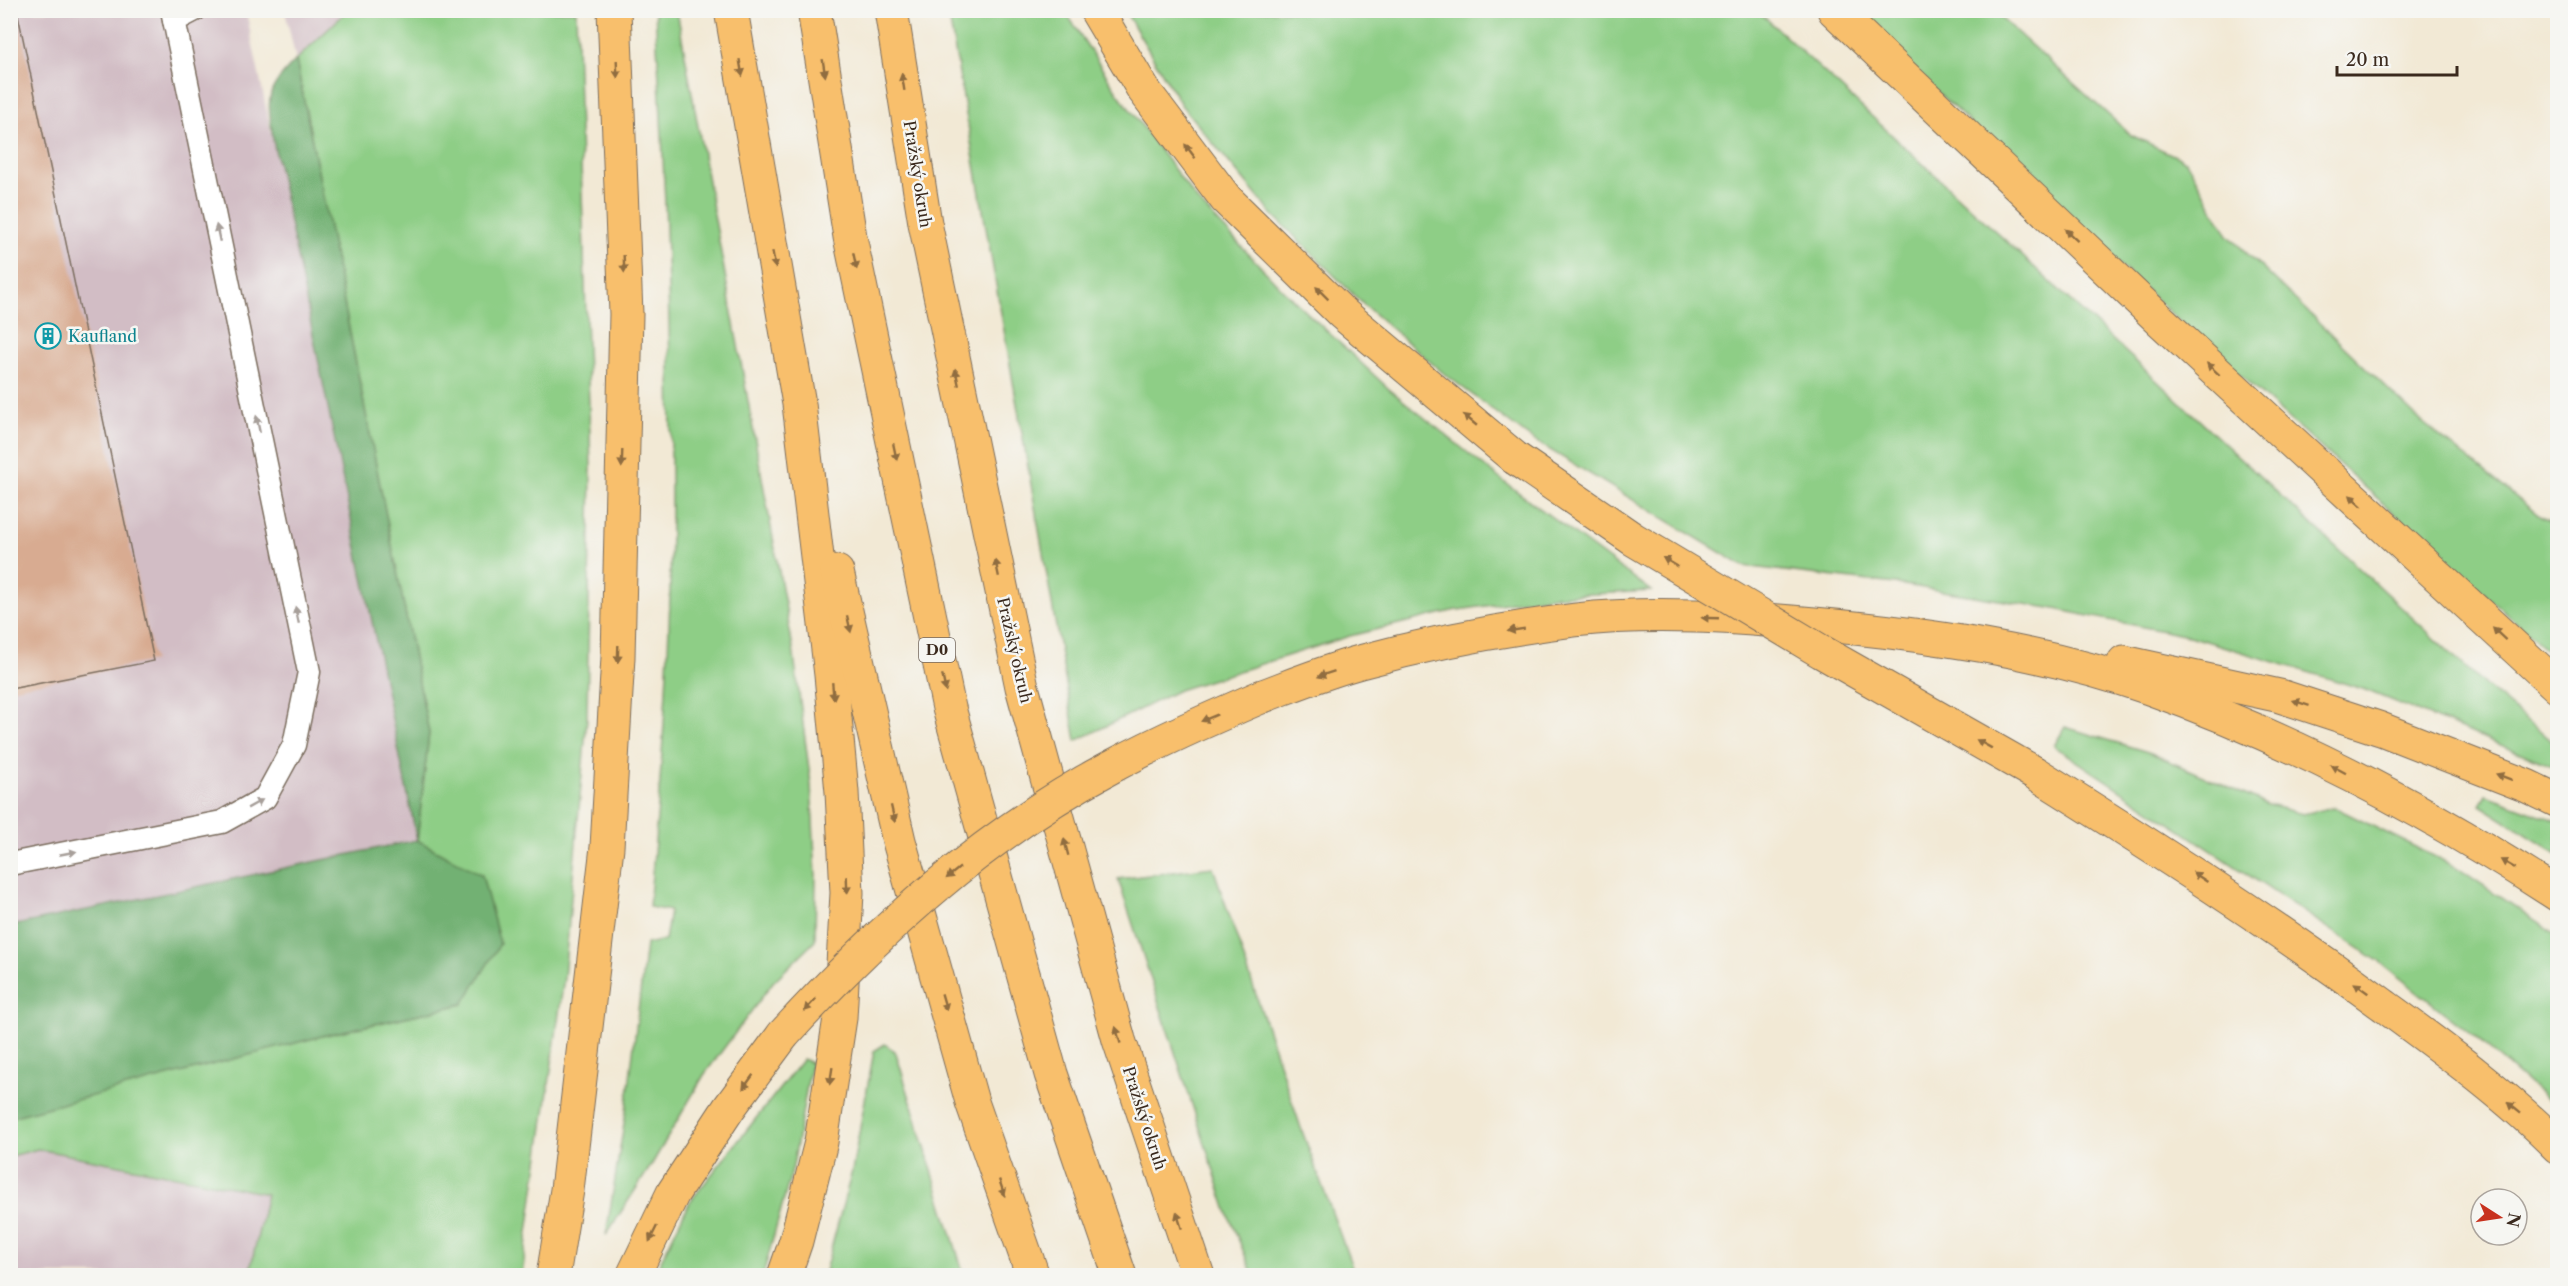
<svg xmlns="http://www.w3.org/2000/svg" width="2568" height="1286" viewBox="0 0 2568 1286" font-family="'Libre Caslon Text',serif">
	<style>
		.industrial { fill: #d2bdc5 }
		.green { fill: #8ece86; stroke: #647c52; stroke-width: 1.5 }
		.forest { fill: #72b173; stroke: #566e48; stroke-width: 1.5 }
		.building { fill: #d8ab91 }
		.lines { fill: none; stroke-linecap: round; stroke-linejoin: round }
		.lane-casing { stroke: #7b6d5e; stroke-width: 25 }
		.highway-casing { stroke: #7b6d5e; stroke-width: 35 }
		.lane { stroke: #fff; stroke-width: 22 }
		.highway { stroke: #f8bf6c; stroke-width: 33 }
		.highway-bridge-casing { stroke: #7b6d5e; stroke-width: 35; stroke-linecap: butt }
		.highway-bridge { stroke: #f8bf6c; stroke-width: 33 }
		.oneway { fill: #906d41 }
		.oneway2 { fill: #a79f9a }
		.labels { text-anchor: middle; stroke-width: 5; stroke-linejoin: round; paint-order: stroke }
		.shield { fill: #f6f6f2; stroke: #73675e; stroke-width: 1.5 }
		.shield-label { font-size: 15px; font-weight: bold; fill: #3b2a1e }
		.street-label { font-size: 16px; fill: #3b2a1e; stroke: #f6f6f2 }
		.culture-label { font-size: 16px; fill: #0d838f; stroke: #f6f6f2; text-anchor: start }
	</style>
	<rect width="100%" height="100%" fill="#f6f6f2"/>
	<filter id="ink" filterUnits="userSpaceOnUse"><feTurbulence type="fractalNoise" baseFrequency=".0167" numOctaves="2"/><feDisplacementMap in="SourceGraphic" scale="12" xChannelSelector="R" yChannelSelector="G"/><feConvolveMatrix kernelMatrix="1 2 1 2 8 2 1 2 1" color-interpolation-filters="sRGB"/></filter>
	<filter id="wash" filterUnits="userSpaceOnUse"><feTurbulence type="fractalNoise" baseFrequency=".008" numOctaves="4" result="noise"/><feDisplacementMap in="SourceGraphic" scale="24" xChannelSelector="R" yChannelSelector="G"/><feGaussianBlur stdDeviation="1.35" result="paint"/><feColorMatrix in="noise" values="0 0 0 0 0 0 0 0 0 0 0 0 0 0 0 0 0 1.4 0 .05"/><feComposite in="paint" operator="in"/></filter>
	<g filter="url(#wash)">
		<rect width="100%" height="100%" fill="#f2e9d5"/>
		<g class="industrial">
			<polygon points="10,11 246,11 417,841 265,1275 11,1275"/>
			<polygon points="285,11 347,11 296,60"/>
		</g>
		<g class="green">
			<polygon points="347,11 576,11 591,467 587,718 564,978 522,1275 249,1275 267,1194 38,1149 11,1156 10,1117 326,1035 463,1004 482,875 417,841 429,733 296,60"/>
			<path d="M655,11h22l116,637 18,136 5,92 -1,65 -42,41 -69,93 -52,89 -46,71 20,-124 20,-167 19,-4 5,-29 -21,-4c10,-105 19,-211 21,-317 4,-193 -3,-387 -15,-579z"/>
			<polygon points="948,11 1065,11 1117,92 1197,200 1283,290 1389,389 1499,478 1651,591 1553,596 1452,611 1350,636 1179,690 1076,741"/>
			<polygon points="1125,11 1758,11 2486,686 2557,746 2557,768 2363,689 2193,637 2050,608 1904,585 1743,566 1530,438 1442,372 1364,305 1272,214 1182,106"/>
			<polygon points="1852,11 1993,11 2131,135 2186,161 2228,235 2422,422 2541,517 2557,525 2557,659 2166,309"/>
			<polygon points="2065,727 2151,753 2268,805 2303,814 2334,807 2456,867 2557,935 2557,1108 2474,1036 2381,963 2054,746"/>
			<polygon points="2486,795 2557,821 2557,854 2480,805"/>
			<polygon points="1213,867 1301,1128 1355,1275 1253,1275 1227,1211 1118,879"/>
			<polygon points="885,1044 896,1053 964,1275 824,1275 852,1171 874,1051"/>
			<polygon points="803,1059 811,1063 793,1166 763,1275 654,1275 689,1203"/>
		</g>
		<path class="forest" d="M296,60l133,673 -12,107 65,35 18,69 -37,60 -137,31 -315,82v-191l406,-86 -144,-700c-5,-43 -10,-47 23,-80z"/>
		<g id="blocks">
			<polygon class="building" points="10,10 17,10 154,661 10,689"/>
		</g>
	</g>
	<g filter="url(#ink)">
		<use href="#blocks" fill-opacity="0" stroke="#7b6d5e" stroke-width="1.5"/>
		<g class="lines">
			<g class="lane-casing">
				<g id="lane">
					<polyline points="174,21 195,10"/>
					<polyline points="10,864 222,822 265,798 294,745 309,672 172,10"/>
				</g>
			</g>
			<g class="highway-casing">
				<g id="highway">
					<polyline points="731,10 799,404 831,675 842,792 847,893 840,1018 821,1142 796,1241 784,1276"/>
					<polyline points="814,10 850,237 949,708 1051,1074 1120,1276"/>
					<polyline points="891,10 925,223 1022,687 1119,1040 1198,1276"/>
					<polyline points="1096,10 1143,89 1226,199 1342,313 1515,458"/>
					<polyline points="1834,10 2160,320 2558,687"/>
					<polyline points="837,572 899,841 972,1102 1033,1276"/>
					<polyline points="2124,662 2280,696 2381,729 2527,786 2558,801"/>
					<path d="M1263,696c32,-12 64,-25 97,-34 70,-19 143,-33 215,-42 78,-9 161,-3 239,4 111,10 230,27 335,64 144,51 281,124 409,207"/>
					<path d="M2035,773c118,74 235,149 347,231 60,44 124,90 176,143"/>
					<polyline points="553,1276 567,1190 607,847 618,657 626,314 614,10"/>
					<polyline points="633,1276 673,1193 729,1108 783,1035"/>
				</g>
			</g>
			<use href="#lane" class="lane"/>
			<use href="#highway" class="highway"/>
			<g class="highway-bridge-casing">
				<g id="highway-bridge">
					<polyline points="1515,458 1633,539 1822,652 2035,773"/>
					<path d="M783,1035c96,-105 202,-201 328,-268 50,-27 101,-49 152,-71"/>
				</g>
			</g>
			<use href="#highway-bridge" class="highway-bridge"/>
		</g>
		<defs><path id="oneway-solid" d="M-6-.8H1V-3.2L6.5 0L1 3.2V.8H-6Z" transform="scale(1.5)"/></defs>
		<g class="oneway">
			<use href="#oneway-solid" transform="translate(741 68) rotate(80)"/>
			<use href="#oneway-solid" transform="translate(824 68) rotate(81)"/>
			<use href="#oneway-solid" transform="translate(617 69) rotate(88)"/>
			<use href="#oneway-solid" transform="translate(903 82) rotate(-99)"/>
			<use href="#oneway-solid" transform="translate(1190 151) rotate(-127)"/>
			<use href="#oneway-solid" transform="translate(2071 235) rotate(-137)"/>
			<use href="#oneway-solid" transform="translate(774 260) rotate(80)"/>
			<use href="#oneway-solid" transform="translate(855 261) rotate(78)"/>
			<use href="#oneway-solid" transform="translate(624 264) rotate(88)"/>
			<use href="#oneway-solid" transform="translate(1322 293) rotate(-135)"/>
			<use href="#oneway-solid" transform="translate(2213 369) rotate(-137)"/>
			<use href="#oneway-solid" transform="translate(957 377) rotate(-102)"/>
			<use href="#oneway-solid" transform="translate(1470 420) rotate(-140)"/>
			<use href="#oneway-solid" transform="translate(895 452) rotate(78)"/>
			<use href="#oneway-solid" transform="translate(622 459) rotate(92)"/>
			<use href="#oneway-solid" transform="translate(2356 501) rotate(-137)"/>
			<use href="#oneway-solid" transform="translate(1670 562) rotate(-149)"/>
			<use href="#oneway-solid" transform="translate(997 568) rotate(-102)"/>
			<use href="#oneway-solid" transform="translate(1710 618) rotate(-178)"/>
			<use href="#oneway-solid" transform="translate(849 624) rotate(77)"/>
			<use href="#oneway-solid" transform="translate(1516 630) rotate(171)"/>
			<use href="#oneway-solid" transform="translate(2499 634) rotate(-137)"/>
			<use href="#oneway-solid" transform="translate(618 654) rotate(92)"/>
			<use href="#oneway-solid" transform="translate(1326 674) rotate(161)"/>
			<use href="#oneway-solid" transform="translate(944 683) rotate(78)"/>
			<use href="#oneway-solid" transform="translate(833 691) rotate(85)"/>
			<use href="#oneway-solid" transform="translate(2301 703) rotate(-162)"/>
			<use href="#oneway-solid" transform="translate(1209 718) rotate(157)"/>
			<use href="#oneway-solid" transform="translate(1984 744) rotate(-151)"/>
			<use href="#oneway-solid" transform="translate(2338 769) rotate(-152)"/>
			<use href="#oneway-solid" transform="translate(2504 777) rotate(-159)"/>
			<use href="#oneway-solid" transform="translate(893 814) rotate(77)"/>
			<use href="#oneway-solid" transform="translate(1066 847) rotate(-105)"/>
			<use href="#oneway-solid" transform="translate(2508 864) rotate(-150)"/>
			<use href="#oneway-solid" transform="translate(953 873) rotate(141)"/>
			<use href="#oneway-solid" transform="translate(2200 877) rotate(-146)"/>
			<use href="#oneway-solid" transform="translate(847 885) rotate(88)"/>
			<use href="#oneway-solid" transform="translate(2361 988) rotate(-144)"/>
			<use href="#oneway-solid" transform="translate(944 1002) rotate(74)"/>
			<use href="#oneway-solid" transform="translate(810 1005) rotate(133)"/>
			<use href="#oneway-solid" transform="translate(1118 1035) rotate(-106)"/>
			<use href="#oneway-solid" transform="translate(831 1076) rotate(99)"/>
			<use href="#oneway-solid" transform="translate(748 1082) rotate(126)"/>
			<use href="#oneway-solid" transform="translate(2514 1108) rotate(-141)"/>
			<use href="#oneway-solid" transform="translate(1002 1188) rotate(71)"/>
			<use href="#oneway-solid" transform="translate(1179 1220) rotate(-108)"/>
			<use href="#oneway-solid" transform="translate(653 1234) rotate(116)"/>
		</g>
		<g class="oneway2">
			<use href="#oneway-solid" transform="translate(218 233) rotate(-102)"/>
			<use href="#oneway-solid" transform="translate(258 424) rotate(-102)"/>
			<use href="#oneway-solid" transform="translate(297 615) rotate(-102)"/>
			<use href="#oneway-solid" transform="translate(255 804) rotate(-29)"/>
			<use href="#oneway-solid" transform="translate(68 853) rotate(-11)"/>
		</g>
	</g>
	<defs>
		<g id="building-ring" transform="scale(1.35)"><circle r="9.5" fill="#f6f6f2" stroke="#0f9aa8" stroke-width="1.5"/><path d="M-4-6H4V6H1V3H-1V6H-4ZM-2.5-4.3h1.7v1.8h-1.7ZM.8-4.3h1.7v1.8H.8ZM-2.5-1h1.7V.8h-1.7ZM.8-1h1.7V.8H.8Z" fill="#0f9aa8"/></g>
	</defs>
	<g fill-rule="evenodd">
		<use href="#building-ring" x="48" y="336"/>
	</g>
	<g class="labels">
		<rect class="shield" x="919" y="638" width="36" height="24" rx="4.5"/>
		<g class="shield-label">
			<text x="937" y="655">D0</text>
		</g>
		<g class="street-label">
			<text transform="translate(918 174) rotate(81)" y="6">Pražský okruh</text>
			<text transform="translate(1015 650) rotate(77)" y="6">Pražský okruh</text>
			<text transform="translate(1145 1118) rotate(72)" y="6">Pražský okruh</text>
		</g>
		<g class="culture-label">
			<text x="68" y="342">Kaufland</text>
		</g>
	</g>
	<rect width="2568" height="1286" fill="none" stroke="#f6f6f2" stroke-width="36"/>
	<g transform="translate(2499 1217) rotate(102)"><circle r="28" fill="#f6f6f2" stroke="#aba49d" stroke-width="1.5"/>
	<path d="M0-4.5L10 22L0 15L-10 22Z" fill="#c8321e"/>
	<text y="-9" font-size="16" font-weight="bold" text-anchor="middle" fill="#3b2a1e">N</text>
	</g>
	<path d="M2337 66v9h120v-9" fill="none" stroke="#3b2a1e" stroke-width="3"/>
	<text x="2346" y="66" font-size="18" fill="#3b2a1e" stroke="#f6f6f2" stroke-width="4.5" paint-order="stroke">20 m</text>
</svg>
